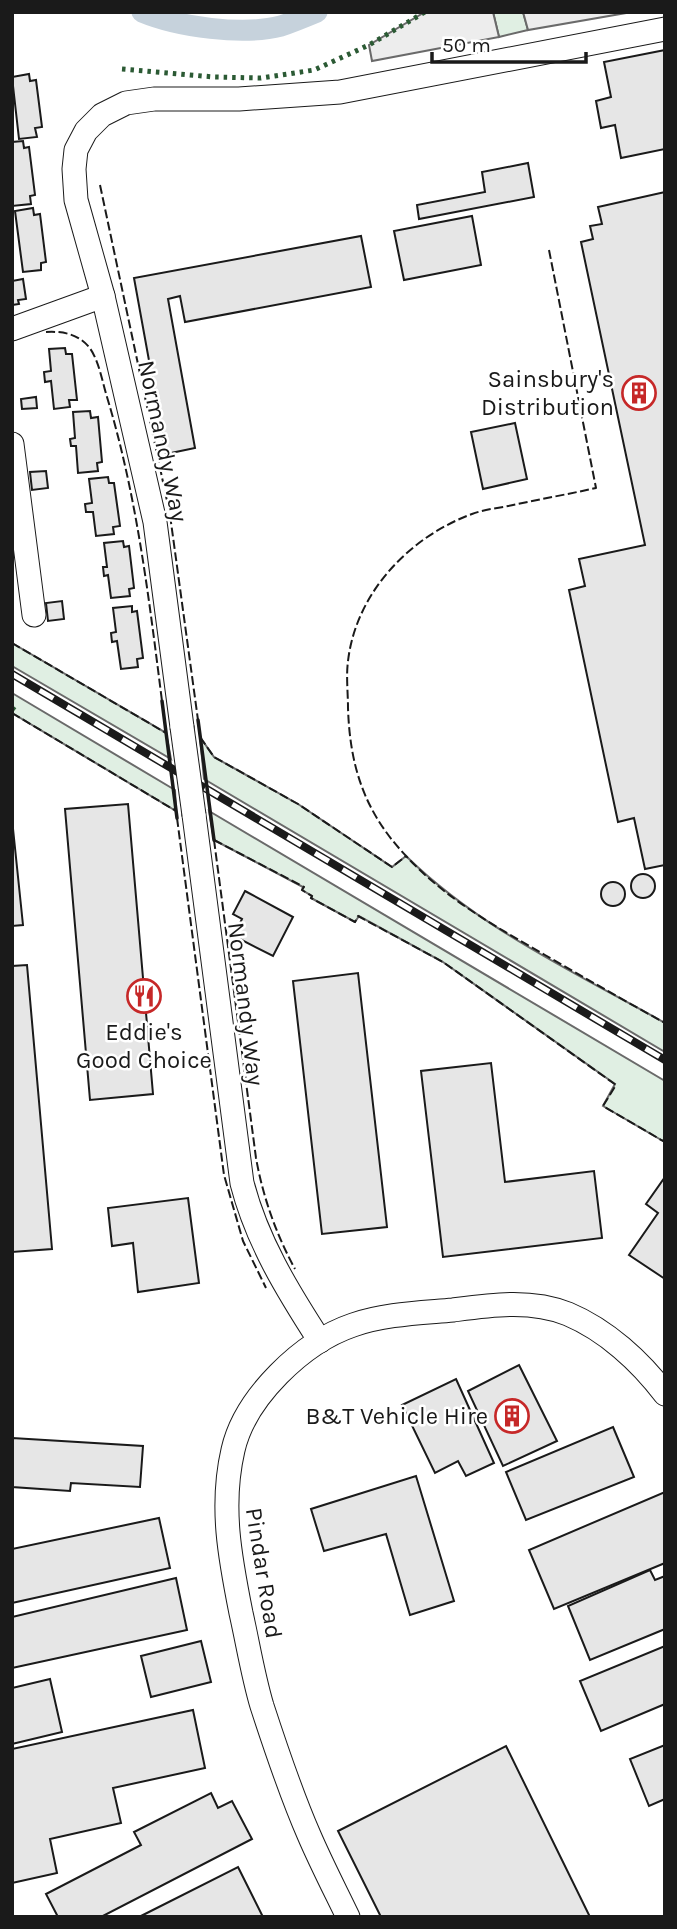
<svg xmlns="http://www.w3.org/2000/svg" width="677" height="1929" viewBox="0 0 677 1929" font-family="Karla,sans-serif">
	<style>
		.green { fill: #e0efe3; stroke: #6a6a6a; stroke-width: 2 }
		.parking { fill: #ededed; stroke: #6a6a6a; stroke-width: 2 }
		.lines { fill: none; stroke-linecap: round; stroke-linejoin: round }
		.canal { stroke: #c6d2dc; stroke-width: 21 }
		.building { fill: #e6e6e6; stroke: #1a1a1a; stroke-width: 2 }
		.minor-casing { stroke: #1a1a1a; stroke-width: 25 }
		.minor { stroke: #fff; stroke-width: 23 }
		.rail-casing { stroke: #1a1a1a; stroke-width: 8 }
		.rail { stroke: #fff; stroke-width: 5; stroke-dasharray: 16; stroke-linecap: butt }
		.minor-bridge-casing { stroke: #1a1a1a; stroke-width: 25; stroke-linecap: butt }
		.minor-bridge { stroke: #fff; stroke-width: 23 }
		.hedge { stroke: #2b5a34; stroke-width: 5; stroke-dasharray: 3.5 5; stroke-linecap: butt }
		.fence { stroke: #1a1a1a; stroke-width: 2; stroke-dasharray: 9 3.5; stroke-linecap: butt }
		.wall { stroke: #1a1a1a; stroke-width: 3.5 }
		.labels { text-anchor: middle; stroke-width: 5; stroke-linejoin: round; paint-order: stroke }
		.poi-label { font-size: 24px; fill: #1a1a1a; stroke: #fff; text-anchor: end }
		.street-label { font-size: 24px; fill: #1a1a1a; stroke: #fff }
	</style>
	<rect width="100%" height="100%" fill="#fff"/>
	<g class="green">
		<polygon points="493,12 523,12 528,30 499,37"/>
		<polygon points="12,643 166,733 171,759 12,666"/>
		<polygon points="12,693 175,790 176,811 12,713"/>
		<path d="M200,737l14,20 84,47 94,63 14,-11c73,72 170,117 259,167v29l-461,-273z"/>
		<polygon points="209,811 665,1081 665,1138 663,1141 603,1106 615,1084 443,962 359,916 355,922 311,898 312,896 302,890 303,887 214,840"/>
	</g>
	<g class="parking">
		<polygon points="425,12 493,12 499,37 372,61 369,45"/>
		<polygon points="523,12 632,12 528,30"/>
	</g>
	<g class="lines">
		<path class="canal" d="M142,12c36,15 101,24 139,14 12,-4 24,-9 36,-14"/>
	</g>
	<g class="building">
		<polygon points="665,50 665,149 621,158 615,125 601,128 596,101 611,97 604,62"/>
		<polygon points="29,74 30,81 36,80 42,127 35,128 37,137 19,139 12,77"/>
		<polygon points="23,141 24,148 29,147 35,195 30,196 31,204 12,206 12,142"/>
		<polygon points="528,163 534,197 419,219 417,205 485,192 482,172"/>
		<polygon points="665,192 665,865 645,869 634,818 618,822 569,590 585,586 579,559 645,545 581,242 593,239 590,226 602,224 598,207"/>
		<polygon points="33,208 34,215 40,214 46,262 41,263 41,270 23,272 15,211"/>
		<polygon points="472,216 481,265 404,280 394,231"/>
		<polygon points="361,236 371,287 185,322 180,296 168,299 195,448 166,454 134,278"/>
		<polygon points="23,279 26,299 18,300 19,304 12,305 12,281"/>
		<polygon points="65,348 66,354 72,354 77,400 69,400 70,407 54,409 51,381 45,382 44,372 51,371 49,349"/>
		<polygon points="36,397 37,408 22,409 21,399"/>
		<polygon points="90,411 91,418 98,417 102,462 97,463 98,471 78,473 76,446 71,446 70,439 75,438 73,412"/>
		<polygon points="515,423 527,479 483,489 471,432"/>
		<polygon points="46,471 48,488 32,490 30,472"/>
		<polygon points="108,477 109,483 114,483 120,526 113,527 114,534 96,536 93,512 86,512 85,504 92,503 89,479"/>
		<polygon points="123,541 124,547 129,546 134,588 129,589 130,596 111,598 108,575 104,576 103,567 107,567 104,543"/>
		<polygon points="62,601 64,619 48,621 46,603"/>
		<polygon points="132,606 132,612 137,611 143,658 137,659 138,667 121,669 117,641 112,642 111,633 116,632 113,608"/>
		<polygon points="128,804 153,1094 90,1100 65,809"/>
		<polygon points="12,819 23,925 12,926"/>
		<circle cx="643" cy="886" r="12"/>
		<circle cx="613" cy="894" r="12"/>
		<polygon points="245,891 293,917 273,956 234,936 242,919 233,914"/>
		<polygon points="27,965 52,1249 12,1252 12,966"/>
		<polygon points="358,973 387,1227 322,1234 293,981"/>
		<polygon points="491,1063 505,1182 594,1171 602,1238 443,1257 421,1071"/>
		<polygon points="665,1177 665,1279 629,1255 658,1213 646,1204"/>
		<polygon points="188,1198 199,1283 138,1292 133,1243 112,1246 108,1208"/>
		<polygon points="519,1365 557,1441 503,1466 468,1391"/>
		<polygon points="456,1379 494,1463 466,1476 458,1461 435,1473 402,1405"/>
		<polygon points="613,1427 634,1477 526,1520 506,1472"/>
		<polygon points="12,1438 143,1446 140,1487 71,1483 70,1491 12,1487"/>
		<polygon points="416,1476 454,1601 410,1615 386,1534 324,1551 311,1509"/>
		<polygon points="665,1492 665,1563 554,1609 529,1550"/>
		<polygon points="159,1518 170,1568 12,1603 12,1549"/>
		<polygon points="650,1570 655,1580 665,1576 665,1629 590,1660 568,1606"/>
		<polygon points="176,1578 187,1630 12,1668 12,1617"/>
		<polygon points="201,1641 211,1682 151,1697 141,1656"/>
		<polygon points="665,1646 665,1704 601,1731 580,1681"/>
		<polygon points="50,1679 62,1732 12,1744 12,1688"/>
		<polygon points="193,1710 205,1768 113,1788 121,1823 50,1839 57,1873 12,1883 12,1749"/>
		<polygon points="665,1745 665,1799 649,1806 630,1759"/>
		<polygon points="506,1746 590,1917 381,1917 338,1831"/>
		<polygon points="211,1793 218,1808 232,1801 252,1839 101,1917 58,1917 46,1894 141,1845 134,1832"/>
		<polygon points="238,1867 263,1917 139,1917"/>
	</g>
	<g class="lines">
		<g class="minor-casing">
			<g id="minor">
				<polyline points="12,329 103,296"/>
				<polyline points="12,444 34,615"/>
				<polyline points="182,727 155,522 103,296 76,200 74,169 76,150 86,131 102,115 126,103 154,99 239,99 340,92 665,29"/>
				<path d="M194,815l48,368c15,58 45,107 78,158"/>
				<path d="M348,1917c-13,-27 -27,-54 -39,-82 -18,-41 -33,-86 -47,-129 -9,-30 -14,-62 -21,-93 -11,-55 -21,-107 -8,-163 12,-53 70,-108 120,-125 31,-11 67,-12 100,-15 38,-5 78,-11 115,4 38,16 72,47 97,80"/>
			</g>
		</g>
		<use href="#minor" class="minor"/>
		<g class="rail-casing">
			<polyline id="rail" points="12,674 665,1060"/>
		</g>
		<use href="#rail" class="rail"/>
		<g class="minor-bridge-casing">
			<polyline id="minor-bridge" points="182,727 194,815"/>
		</g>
		<use href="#minor-bridge" class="minor-bridge"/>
		<g class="hedge">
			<polyline points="122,69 214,77 261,78 314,70 369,45 425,12"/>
			<polyline points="12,708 17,712"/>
		</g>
		<g class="fence">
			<polyline points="100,185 170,515 198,720"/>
			<path d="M549,250l47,238c-27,6 -55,11 -83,17 -13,3 -28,4 -41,9 -63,23 -116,79 -124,147 -2,15 0,32 0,47 2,60 17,105 59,149 39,42 89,70 138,98 40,23 80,46 120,68"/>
			<path d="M46,332c17,-1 32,2 43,15 10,13 13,34 18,50 30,99 42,202 55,304"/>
			<polyline points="12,643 166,733"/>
			<polyline points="12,713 176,811"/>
			<polyline points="200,737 214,757 298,804 392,867 406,856"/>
			<polyline points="177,818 224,1175 243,1241 266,1288"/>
			<polyline points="214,840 304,887 302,890 312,896 311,898 355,922 358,916 443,962 616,1085 603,1106 663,1141 665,1138"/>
			<path d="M214,840l42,318c7,39 20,76 39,111"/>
		</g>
		<g class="wall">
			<polyline points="162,701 177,818"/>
			<polyline points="198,720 214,840"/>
		</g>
	</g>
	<defs>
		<g id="building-ring" transform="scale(1.75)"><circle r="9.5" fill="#fff" stroke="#c62828" stroke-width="1.5"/><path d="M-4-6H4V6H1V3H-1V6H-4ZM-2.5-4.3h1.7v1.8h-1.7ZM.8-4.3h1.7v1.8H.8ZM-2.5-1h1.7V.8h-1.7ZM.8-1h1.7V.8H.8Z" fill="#c62828"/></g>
		<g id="restaurant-ring" transform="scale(1.75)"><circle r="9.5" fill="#fff" stroke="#c62828" stroke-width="1.5"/><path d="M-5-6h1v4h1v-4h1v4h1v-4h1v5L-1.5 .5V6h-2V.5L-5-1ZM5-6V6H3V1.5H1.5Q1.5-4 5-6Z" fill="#c62828"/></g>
	</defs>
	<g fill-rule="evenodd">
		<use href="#building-ring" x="639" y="393"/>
		<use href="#restaurant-ring" x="144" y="996"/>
		<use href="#building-ring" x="512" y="1416"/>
	</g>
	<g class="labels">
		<g class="poi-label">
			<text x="614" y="387">Sainsbury's<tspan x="614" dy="28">Distribution</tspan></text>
			<text x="144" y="1040" text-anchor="middle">Eddie's<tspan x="144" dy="28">Good Choice</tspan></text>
			<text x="488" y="1424">B&amp;T Vehicle Hire</text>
		</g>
		<g class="street-label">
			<text transform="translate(163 441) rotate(78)" y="8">Normandy Way</text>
			<text transform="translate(246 1004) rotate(83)" y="8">Normandy Way</text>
			<text transform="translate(264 1573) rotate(81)" y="8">Pindar Road</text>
		</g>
	</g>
	<rect width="677" height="1929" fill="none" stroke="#1a1a1a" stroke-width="28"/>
	<path d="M432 52v10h154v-10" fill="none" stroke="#1a1a1a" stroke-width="3.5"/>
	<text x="442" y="52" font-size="21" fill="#1a1a1a" stroke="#ffffff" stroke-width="5" paint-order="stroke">50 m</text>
</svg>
